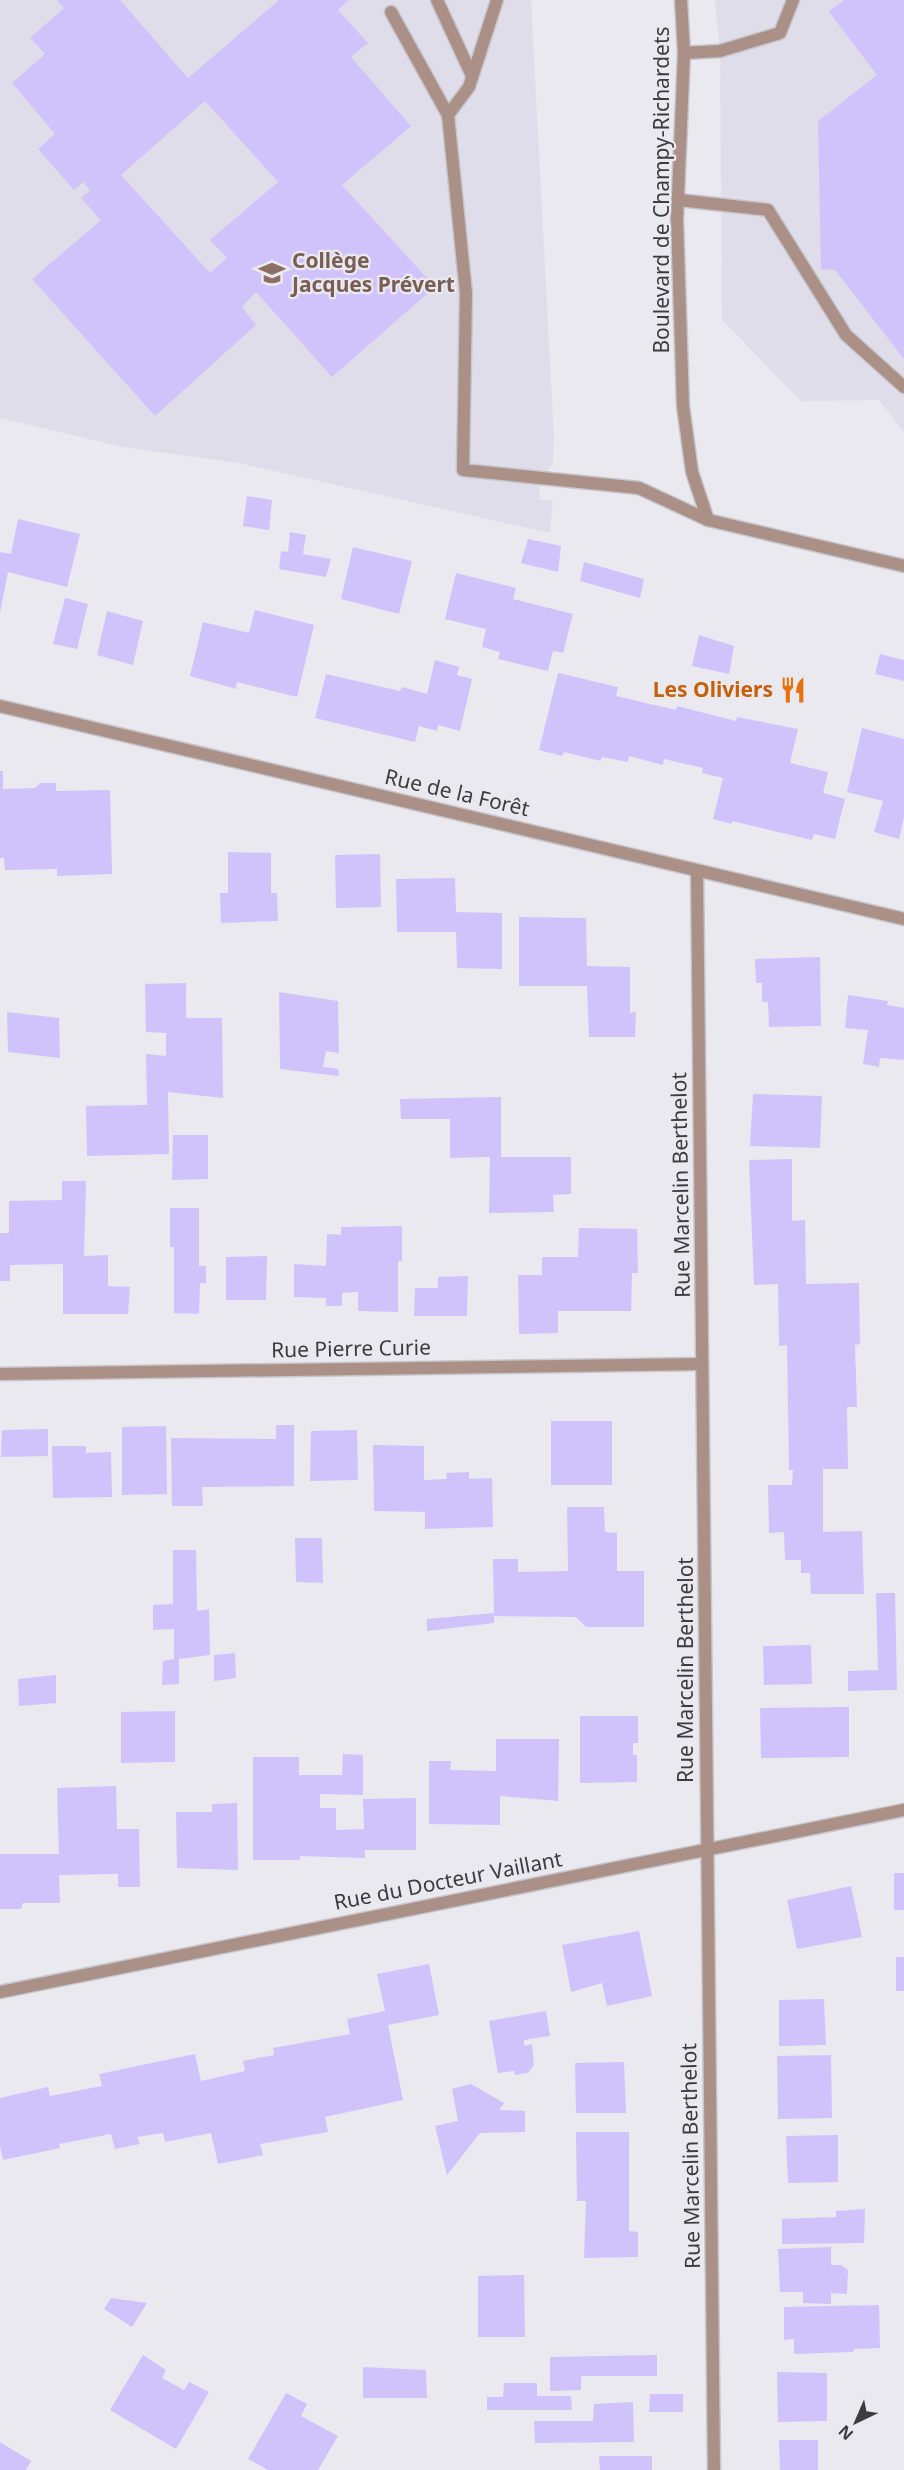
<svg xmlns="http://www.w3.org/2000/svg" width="904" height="2470" viewBox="0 0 904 2470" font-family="'Noto Sans',sans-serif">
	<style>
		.built { fill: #e0ddea }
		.building { fill: #d0c3fb; fill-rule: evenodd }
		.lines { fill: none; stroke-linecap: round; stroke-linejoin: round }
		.lane-casing { stroke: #c7c6cc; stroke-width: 15 }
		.street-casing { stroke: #c7c6cc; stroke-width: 15 }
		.lane { stroke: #aa9086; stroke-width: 12 }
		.street { stroke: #aa9086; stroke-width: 12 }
		.labels { text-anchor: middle; stroke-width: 4.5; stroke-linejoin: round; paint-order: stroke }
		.street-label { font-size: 21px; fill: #3c3c3e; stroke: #eae9ef }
		.education-label { font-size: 21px; font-weight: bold; fill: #785e54; stroke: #eae9ef; text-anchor: start }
		.food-label { font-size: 21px; font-weight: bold; fill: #c56008; stroke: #eae9ef; text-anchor: end }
	</style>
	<rect width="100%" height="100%" fill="#eae9ef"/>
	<g class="built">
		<polygon points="0,0 531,0 554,438 553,463 547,471 538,473 540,499 553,501 550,533 238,463 123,447 0,418"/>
		<polygon points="715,0 904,0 904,432 879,400 801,401 722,320 720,51"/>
	</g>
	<g class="building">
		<path d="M57,0h63l68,78 91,-78h70l-11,10 30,33 -17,14 60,69 -69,59 93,102 -103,90 -76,-85 -14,15 14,18 -101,91 -123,-137 69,-59 -20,-22 9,-8 -7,-8 -9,8 -36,-41 17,-15 -43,-51 33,-29 -15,-16 34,-30zM205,101l73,81 -68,58 17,18 -17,15 -89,-98z"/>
		<polygon points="844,0 904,0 904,359 835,270 821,269 818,121 877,75 829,12"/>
		<polygon points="247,496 272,500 269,530 243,526"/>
		<polygon points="18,519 80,534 67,587 8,572 0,613 0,552 11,554"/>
		<polygon points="290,532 306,535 303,554 331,559 326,577 279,569 281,551 288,552"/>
		<polygon points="528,539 561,546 558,572 521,563"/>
		<polygon points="353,547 412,561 399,614 341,599"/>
		<polygon points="584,562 644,579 640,598 580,581"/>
		<polygon points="456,573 516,588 513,599 573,614 563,653 553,651 548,671 498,659 500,652 482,647 486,629 445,619"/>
		<polygon points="65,598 88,604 77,649 53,644"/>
		<polygon points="255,610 314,625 297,697 237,682 236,689 190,676 203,622 249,633"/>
		<polygon points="107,611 143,621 133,665 97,655"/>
		<polygon points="699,635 734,646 729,674 692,666"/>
		<polygon points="880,654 904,660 904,681 875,674"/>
		<polygon points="435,660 459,667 457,675 472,679 460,731 438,725 437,731 419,726 415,742 315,718 326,674 400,691 402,687 427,694"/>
		<polygon points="558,673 618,687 616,696 676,710 677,706 736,721 737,717 798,729 790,763 828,772 823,793 845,799 835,839 814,834 812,840 732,821 732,824 713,819 723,778 702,773 703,768 664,759 663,765 629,756 628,762 602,757 601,761 564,752 562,756 539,750"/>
		<polygon points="862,728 904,739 904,817 899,839 874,832 883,801 847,792"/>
		<polygon points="0,771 3,771 3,789 35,788 40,783 56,783 56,791 110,790 112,874 57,876 57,869 5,870 4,858 0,858"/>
		<polygon points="228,852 271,853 271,893 277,893 278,921 221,923 220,893 228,893"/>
		<polygon points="380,854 381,907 336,908 335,855"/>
		<polygon points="455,878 456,912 502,913 502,969 457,968 456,932 397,932 396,879"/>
		<polygon points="519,917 586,918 587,966 630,967 630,1013 636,1012 635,1037 589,1037 587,986 519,986"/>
		<polygon points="820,957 821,1026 769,1027 768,1002 762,1002 762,983 756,983 755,959"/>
		<polygon points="186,983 186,1018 222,1018 223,1098 168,1092 169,1154 87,1156 86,1106 147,1105 146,1054 166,1056 166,1033 146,1032 145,984"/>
		<polygon points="279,992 338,1001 339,1053 326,1051 323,1067 338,1069 339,1076 280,1069"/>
		<polygon points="848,995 888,1001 887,1005 904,1008 904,1060 880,1058 879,1067 863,1064 868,1030 845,1028"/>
		<polygon points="7,1012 59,1018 60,1058 8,1052"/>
		<polygon points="753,1094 822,1096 820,1148 750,1146"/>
		<polygon points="501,1097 501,1157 571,1157 571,1194 553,1195 554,1212 489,1213 490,1157 450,1158 450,1119 401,1119 400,1099"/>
		<polygon points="173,1135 208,1135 208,1179 172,1180"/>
		<polygon points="792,1159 792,1221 805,1220 806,1284 859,1283 860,1344 855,1345 857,1407 847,1407 848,1469 823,1469 823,1532 862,1531 864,1594 811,1594 810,1573 801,1573 801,1560 785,1560 784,1532 769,1533 768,1485 792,1485 793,1470 789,1470 787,1345 779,1346 778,1284 754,1285 749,1160"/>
		<polygon points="62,1181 86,1181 84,1256 108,1255 108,1286 130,1287 128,1314 63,1314 63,1264 10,1265 10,1281 0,1281 0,1233 9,1233 9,1201 62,1200"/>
		<polygon points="170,1208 199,1208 199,1266 206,1266 206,1283 200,1283 199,1314 174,1313 174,1247 170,1247"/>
		<polygon points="402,1226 402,1261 398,1261 398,1312 358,1311 358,1292 342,1293 342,1306 326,1306 326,1298 294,1297 294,1264 326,1266 327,1234 341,1235 341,1227"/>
		<polygon points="579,1228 637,1229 638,1273 632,1273 631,1311 558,1311 558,1333 519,1334 518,1275 542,1275 542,1257 578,1257"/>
		<polygon points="267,1256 266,1300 226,1300 226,1257"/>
		<polygon points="468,1276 467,1316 414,1316 415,1288 438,1288 438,1277"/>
		<rect x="551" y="1421" width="61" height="64"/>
		<polygon points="276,1425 294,1425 294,1486 202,1487 203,1506 172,1506 171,1438 276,1439"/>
		<polygon points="166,1426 167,1494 122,1495 122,1427"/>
		<polygon points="48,1429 48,1456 1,1457 2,1430"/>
		<polygon points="357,1430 358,1480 310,1481 311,1431"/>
		<polygon points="373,1445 424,1446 424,1480 447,1479 446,1473 469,1472 469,1479 492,1478 493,1527 425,1529 425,1512 374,1511"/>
		<polygon points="52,1446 86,1446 86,1453 111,1452 112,1497 53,1498"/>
		<polygon points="567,1507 604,1507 605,1532 617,1533 617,1571 644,1571 644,1627 586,1627 576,1617 494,1616 494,1623 427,1631 427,1619 494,1613 493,1559 518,1559 518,1572 568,1571"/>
		<polygon points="295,1538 322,1538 323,1583 296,1582"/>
		<polygon points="173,1550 196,1550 197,1611 209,1609 210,1655 179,1659 179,1684 162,1685 163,1661 174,1659 174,1629 153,1630 153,1605 173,1604"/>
		<polygon points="876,1593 895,1593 897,1690 848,1691 848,1671 878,1670"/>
		<polygon points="811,1645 812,1684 764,1685 763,1646"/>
		<polygon points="235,1653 236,1678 214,1681 214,1655"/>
		<polygon points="56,1675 56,1703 19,1706 18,1679"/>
		<polygon points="849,1707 849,1757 761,1758 760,1708"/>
		<polygon points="175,1711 175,1762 121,1763 121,1712"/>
		<polygon points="580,1716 638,1716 638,1743 633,1743 633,1755 637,1755 637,1782 580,1783"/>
		<polygon points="496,1739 559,1739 558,1801 500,1796 500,1825 429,1824 429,1761 451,1761 450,1770 496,1771"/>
		<polygon points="343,1754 363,1755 363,1795 320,1794 320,1808 336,1808 336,1830 364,1829 363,1799 416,1798 416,1850 365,1850 365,1858 300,1856 300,1860 253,1860 253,1757 299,1757 299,1775 342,1775"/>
		<polygon points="116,1786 117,1829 139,1829 140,1887 118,1887 118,1874 59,1875 60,1903 23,1903 21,1909 0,1909 0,1854 59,1854 57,1788"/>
		<polygon points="237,1803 238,1870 177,1868 176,1812 212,1812 212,1804"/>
		<rect x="894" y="1873" width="10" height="37"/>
		<polygon points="851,1886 862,1937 797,1949 787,1900"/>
		<polygon points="639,1931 652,1996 607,2006 602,1983 571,1992 562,1945"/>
		<rect x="896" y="1957" width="8" height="34"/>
		<polygon points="429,1964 439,2015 388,2025 403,2100 325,2117 328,2132 260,2144 263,2155 218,2164 211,2133 165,2142 163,2133 137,2137 140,2144 115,2149 111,2134 59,2144 60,2148 3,2160 0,2146 0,2098 48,2087 50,2096 102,2086 99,2074 195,2054 201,2081 245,2071 243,2061 274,2055 273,2048 350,2034 347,2019 385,2011 377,1974"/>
		<polygon points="824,1999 826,2045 779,2046 779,2000"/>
		<polygon points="546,2011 550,2036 524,2040 524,2046 532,2044 534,2065 528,2073 515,2075 514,2071 498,2073 489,2021"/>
		<polygon points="831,2055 832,2118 778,2119 777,2056"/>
		<polygon points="624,2062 626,2113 576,2113 575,2063"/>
		<polygon points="471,2084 504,2103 499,2110 525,2111 525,2132 480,2133 447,2175 435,2126 458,2121 452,2089"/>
		<polygon points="576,2132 629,2132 629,2231 638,2232 638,2257 584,2258 586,2201 577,2201"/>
		<polygon points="838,2135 838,2182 788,2183 786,2136"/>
		<polygon points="865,2209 864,2243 782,2244 782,2219 836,2217 836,2211"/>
		<polygon points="831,2247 831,2265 841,2265 848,2270 847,2294 831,2293 831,2304 803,2303 803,2292 780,2292 778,2249"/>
		<polygon points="524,2275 525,2337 478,2337 478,2276"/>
		<polygon points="111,2298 147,2303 132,2327 104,2309"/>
		<polygon points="879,2305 880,2348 854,2349 853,2352 794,2354 794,2339 784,2340 784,2307"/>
		<polygon points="143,2355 166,2370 162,2378 184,2390 189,2382 209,2392 176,2449 110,2410"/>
		<polygon points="657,2355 657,2376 581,2376 581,2390 550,2391 550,2357"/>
		<polygon points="363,2367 426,2370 427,2398 363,2398"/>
		<polygon points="777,2372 827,2373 827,2421 778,2422"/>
		<polygon points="504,2383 537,2383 537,2396 571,2396 572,2410 487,2410 487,2397 503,2397"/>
		<polygon points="286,2393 307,2404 301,2416 338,2436 318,2470 268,2470 248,2459"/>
		<polygon points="650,2394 683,2394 683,2412 649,2412"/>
		<polygon points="633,2402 634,2442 535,2443 534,2421 593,2421 594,2404"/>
		<polygon points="779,2440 818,2440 818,2470 780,2470"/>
		<polygon points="0,2442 31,2461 26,2470 0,2470"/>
		<polygon points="599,2456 652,2456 652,2470 600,2470"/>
	</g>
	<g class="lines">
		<g class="lane-casing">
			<g id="lane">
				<polyline points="437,0 472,76"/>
				<polyline points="497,0 469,87 448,115 466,293 463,470 639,488 708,520"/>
				<polyline points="391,12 448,115"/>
				<polyline points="684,53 720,51 780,33 793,0"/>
				<polyline points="679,200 768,210 846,335 904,387"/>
			</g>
		</g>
		<g class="street-casing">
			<g id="street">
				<polyline points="681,0 684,53 677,219 683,406 692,472 708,520 904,566"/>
				<polyline points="0,706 904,919"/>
				<polyline points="697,871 714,2470"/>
				<polyline points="0,1374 702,1364"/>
				<polyline points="0,1992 904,1810"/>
			</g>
		</g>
		<use href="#lane" class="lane"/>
		<use href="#street" class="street"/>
	</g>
	<defs>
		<g id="school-bare" transform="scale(2.07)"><path d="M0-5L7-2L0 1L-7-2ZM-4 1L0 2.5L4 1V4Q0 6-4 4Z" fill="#8d6e63" stroke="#eae9ef" stroke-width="2.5" paint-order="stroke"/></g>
		<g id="restaurant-bare" transform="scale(2.07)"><path d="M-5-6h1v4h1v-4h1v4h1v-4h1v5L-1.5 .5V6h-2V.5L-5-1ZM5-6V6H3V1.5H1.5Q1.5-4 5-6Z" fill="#e8710a" stroke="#eae9ef" stroke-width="2.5" paint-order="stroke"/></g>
	</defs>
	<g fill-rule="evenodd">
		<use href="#school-bare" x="272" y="273"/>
		<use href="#restaurant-bare" x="793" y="690"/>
	</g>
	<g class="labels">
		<g class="street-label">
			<text transform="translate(662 190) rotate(-90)" y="7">Boulevard de Champy-Richardets</text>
			<text transform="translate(457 793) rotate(13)" y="7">Rue de la Forêt</text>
			<text transform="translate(681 1185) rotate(-91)" y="7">Rue Marcelin Berthelot</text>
			<text transform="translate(351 1349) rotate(-1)" y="7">Rue Pierre Curie</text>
			<text transform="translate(686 1670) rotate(-90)" y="7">Rue Marcelin Berthelot</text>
			<text transform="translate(448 1881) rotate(-11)" y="7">Rue du Docteur Vaillant</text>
			<text transform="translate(691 2156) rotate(-91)" y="7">Rue Marcelin Berthelot</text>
		</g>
		<g class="education-label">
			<text x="292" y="268">Collège<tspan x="292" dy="24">Jacques Prévert</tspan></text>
		</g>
		<g class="food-label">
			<text x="773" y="697">Les Oliviers</text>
		</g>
	</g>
	<g transform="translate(856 2422) rotate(224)" stroke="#eae9ef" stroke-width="4.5" paint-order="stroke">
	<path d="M0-4.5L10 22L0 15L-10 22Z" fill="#3c3c3e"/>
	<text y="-9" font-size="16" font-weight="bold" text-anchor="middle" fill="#3c3c3e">N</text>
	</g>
</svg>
